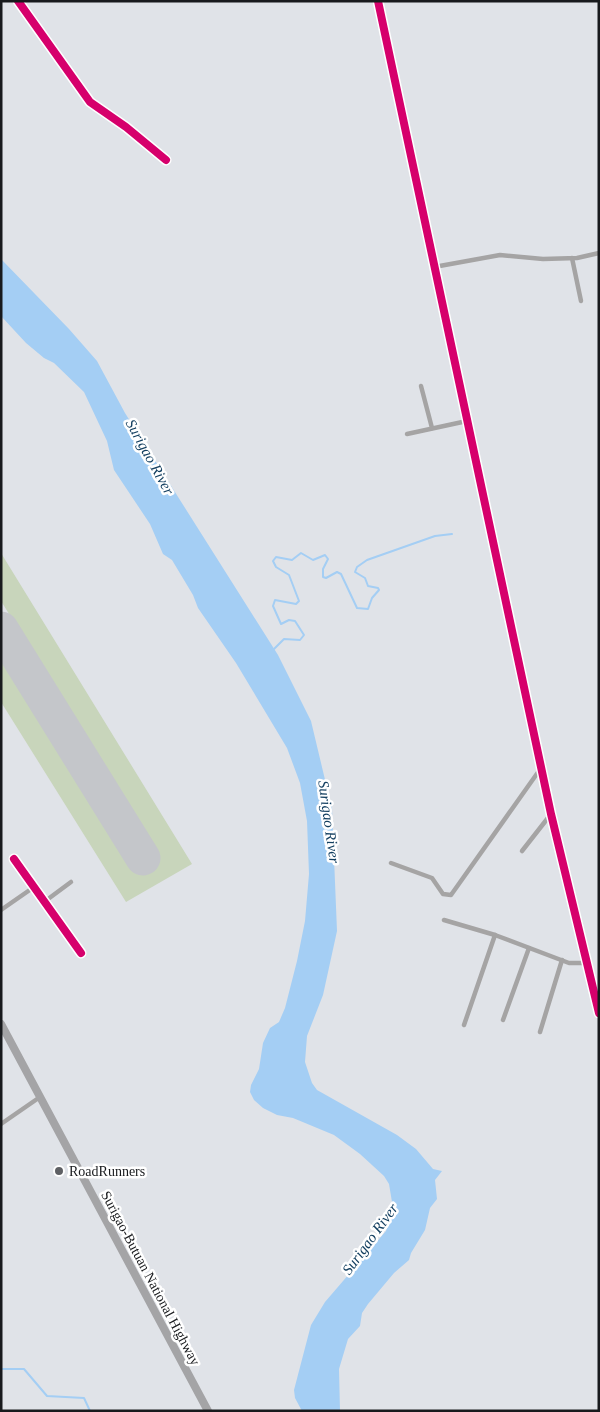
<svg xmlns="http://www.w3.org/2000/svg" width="600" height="1412" viewBox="0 0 600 1412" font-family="Georgia,serif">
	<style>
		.green { fill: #c8d5bb }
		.water { fill: #a4cef4 }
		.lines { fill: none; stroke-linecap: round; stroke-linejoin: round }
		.stream { stroke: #a4cef4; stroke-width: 2 }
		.taxiway { stroke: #c4c6ca; stroke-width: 14 }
		.runway { stroke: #c4c6ca; stroke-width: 35 }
		.minor { stroke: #a5a4a4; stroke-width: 4.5 }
		.tertiary { stroke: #a5a4a4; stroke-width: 5.5 }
		.trunk { stroke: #a4a4a6; stroke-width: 8 }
		.cycleway-casing { stroke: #fff; stroke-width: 11 }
		.cycleway { stroke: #d6006c; stroke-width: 8 }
		.poi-dot { fill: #5e6064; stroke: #fff; stroke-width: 2 }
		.labels { text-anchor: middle; stroke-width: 5; stroke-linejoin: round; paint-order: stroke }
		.poi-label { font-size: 14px; fill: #181a1d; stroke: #fff; text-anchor: start }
		.street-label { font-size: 14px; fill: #181a1d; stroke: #fff }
		.water-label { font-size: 15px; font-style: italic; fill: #133f60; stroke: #fff }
	</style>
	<rect width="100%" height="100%" fill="#e0e3e8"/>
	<polygon class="green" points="1,553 192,864 126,902 1,702 1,655 132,865 156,851 1,601"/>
	<polygon class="water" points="1,259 69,329 97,361 125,413 278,655 311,721 332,809 337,931 323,995 307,1036 305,1062 312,1083 317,1090 397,1135 416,1149 433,1169 442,1171 435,1180 437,1199 430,1208 425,1230 411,1253 409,1260 394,1273 368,1304 362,1313 360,1326 348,1339 339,1369 340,1411 302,1411 295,1398 294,1390 311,1325 325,1302 386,1231 392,1213 392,1202 389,1184 384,1176 360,1154 334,1135 293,1118 277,1115 263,1108 254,1100 250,1092 251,1085 259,1069 263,1043 270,1028 279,1022 285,1008 297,961 305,921 309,874 307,821 300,783 287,748 236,663 198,608 193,595 172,560 163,554 150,524 114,470 107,441 84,392 54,363 44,358 26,343 1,316"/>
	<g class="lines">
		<g class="stream">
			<polyline points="274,649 284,639 300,640 304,635 295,621 289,620 281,624 273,606 275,600 296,604 299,601 289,575 276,567 273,561 276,557 292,560 301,553 313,560 325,555 328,559 323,569 323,577 326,578 337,572 341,574 357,608 368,609 372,598 379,590 378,588 368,586 365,578 355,572 357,567 367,560 435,536 452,534"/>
			<polyline points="1,1369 24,1369 47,1396 84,1398 90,1411"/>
		</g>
		<polyline class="taxiway" points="1,648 15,651"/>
		<polyline class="runway" points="1,629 143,858"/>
		<g class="minor">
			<polyline points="18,1 90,102 126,127 166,160"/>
			<polyline points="572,258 581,301"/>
			<polyline points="434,267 500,255 543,259 577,258 599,253"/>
			<polyline points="421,386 432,428"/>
			<polyline points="407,434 467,421"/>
			<polyline points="522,851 551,814"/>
			<polyline points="14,859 81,953"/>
			<polyline points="391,863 432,878 443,894 451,895 541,768"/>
			<polyline points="44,902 71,882"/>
			<polyline points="1,910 34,887"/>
			<polyline points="444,920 495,935 569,963 587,963"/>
			<polyline points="503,1020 529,948"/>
			<polyline points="464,1025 495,935"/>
			<polyline points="540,1032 562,960"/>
			<polyline points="1,1124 40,1097"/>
		</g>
		<polyline class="tertiary" points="378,1 551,814 599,1013"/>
		<polyline class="trunk" points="1,1024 208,1411"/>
		<g class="cycleway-casing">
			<g id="cycleway">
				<polyline points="18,1 90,102 126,127 166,160"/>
				<polyline points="378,1 551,814 599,1013"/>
				<polyline points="14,859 81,953"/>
			</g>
		</g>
		<use href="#cycleway" class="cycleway"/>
	</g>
	<circle class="poi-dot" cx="59" cy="1171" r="5"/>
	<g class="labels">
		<g class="poi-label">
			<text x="69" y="1176">RoadRunners</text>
		</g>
		<g class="street-label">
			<text transform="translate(151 1278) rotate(62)" y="5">Surigao-Butuan National Highway</text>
		</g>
		<g class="water-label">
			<text transform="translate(150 457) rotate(61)" y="5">Surigao River</text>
			<text transform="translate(329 822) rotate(82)" y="5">Surigao River</text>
			<text transform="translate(370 1239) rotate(-54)" y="5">Surigao River</text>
		</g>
	</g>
	<rect width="600" height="1412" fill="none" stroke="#181a1d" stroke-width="5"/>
</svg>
